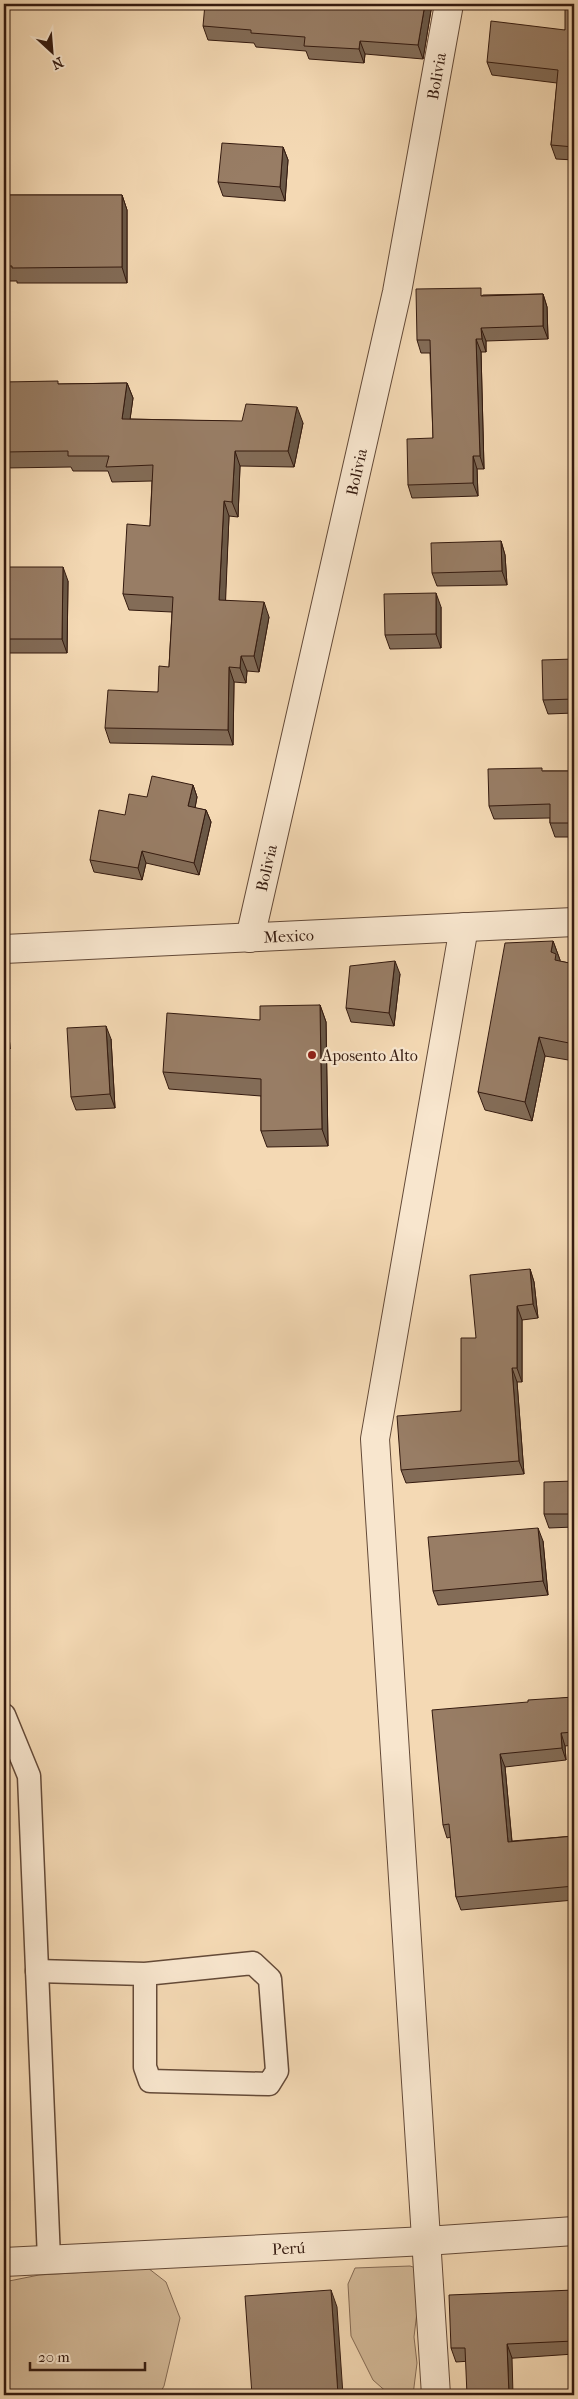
<svg xmlns="http://www.w3.org/2000/svg" width="578" height="2399" viewBox="0 0 578 2399" font-family="'IM FELL French Canon',serif">
	<style>
		.green { fill: #d3b998; stroke: #846a54 }
		.lines { fill: none; stroke-linecap: round; stroke-linejoin: round }
		.service-casing { stroke: #644a38; stroke-width: 25 }
		.minor-casing { stroke: #644a38; stroke-width: 30 }
		.service { stroke: #f8e6ce; stroke-width: 22 }
		.minor { stroke: #f8e6ce; stroke-width: 28 }
		.wall { fill: #836c57; stroke: #341a0f }
		.shaded-wall { fill: #6a5847; stroke: #341a0f }
		.building { fill: #987d65; stroke: #341a0f }
		.poi-dot { fill: #8f2418; stroke: #f8e6ce; stroke-width: 2 }
		.labels { text-anchor: middle; stroke-width: 4.5; stroke-linejoin: round; paint-order: stroke }
		.street-label { font-size: 16px; fill: #341a0f; stroke: #f8e6ce }
		.poi-label { font-size: 16px; fill: #341a0f; stroke: #f8e6ce; text-anchor: start }
	</style>
	<rect width="100%" height="100%" fill="#f4d9b4"/>
	<filter id="stains"><feTurbulence type="fractalNoise" baseFrequency=".004" numOctaves="4"/><feColorMatrix values="0 0 0 0 .2 0 0 0 0 .09 0 0 0 0 .02 0 0 0 .5 -.17"/></filter>
	<radialGradient id="worn" r=".72"><stop offset=".6" stop-color="#630" stop-opacity="0"/><stop offset="1" stop-color="#630" stop-opacity=".3"/></radialGradient>
	<g class="green">
		<polygon points="139,2261 166,2282 180,2318 164,2386 159,2395 4,2395 4,2282 39,2275 106,2271"/>
		<polygon points="410,2266 422,2270 414,2337 417,2363 413,2395 390,2395 373,2380 351,2336 348,2284 355,2268"/>
	</g>
	<g class="lines">
		<g class="service-casing">
			<g id="service">
				<polyline points="4,1715 29,1776 49,2259"/>
				<polyline points="37,1971 145,1974 253,1963 270,1979 277,2071 269,2084 150,2081 145,2067 145,1974"/>
			</g>
		</g>
		<g class="minor-casing">
			<g id="minor">
				<path id="s1" d="M250,938l147,-646 52,-288"/>
				<path id="s2" d="M4,949l570,-27"/>
				<path id="s3" d="M4,2262l422,-21 148,-10"/>
				<polyline points="436,2395 375,1439 464,927"/>
			</g>
		</g>
		<use href="#service" class="service"/>
		<use href="#minor" class="minor"/>
	</g>
	<g class="wall">
		<polygon points="432,4 423,59 365,54 364,63 309,59 306,51 256,47 254,43 208,40 203,26"/>
		<polygon points="574,4 574,160 556,159 551,145 557,83 492,75 487,62 565,30"/>
		<polygon points="283,147 288,160 285,201 223,196 218,182"/>
		<polygon points="4,195 122,195 127,210 127,283 17,283 17,281 4,281"/>
		<polygon points="543,294 547,307 548,339 486,341 486,352 481,352 484,469 477,469 478,496 412,498 408,485 433,438 430,353 421,353 417,340 483,295"/>
		<polygon points="4,382 59,384 127,383 133,398 130,419 303,423 294,467 240,466 238,517 229,516 225,600 269,617 259,672 247,671 246,683 234,682 233,745 110,743 105,728 158,692 169,667 172,612 129,610 123,594 150,526 152,481 112,482 108,471 73,471 71,467 4,468"/>
		<polygon points="501,541 505,555 507,585 437,586 432,573"/>
		<polygon points="4,567 68,581 67,653 4,653"/>
		<polygon points="441,607 441,648 390,649 385,635"/>
		<polygon points="574,659 574,713 548,714 543,700"/>
		<polygon points="543,771 574,771 574,837 555,837 550,823 550,818 494,819 489,806"/>
		<polygon points="193,785 197,797 195,808 206,810 211,822 199,875 146,863 142,880 94,872 90,860 125,815 147,797"/>
		<polygon points="553,941 560,960 559,961 574,964 574,1061 545,1056 532,1121 485,1110 478,1092"/>
		<polygon points="400,974 394,1026 351,1022 346,1008"/>
		<polygon points="4,982 6,989 10,1049 4,1050"/>
		<polygon points="320,1005 326,1022 328,1146 267,1147 261,1131 261,1096 169,1089 163,1072 260,1020"/>
		<polygon points="111,1039 115,1108 76,1110 71,1097"/>
		<polygon points="530,1269 534,1282 538,1318 522,1320 522,1382 517,1382 524,1474 406,1483 401,1470 461,1411 476,1338"/>
		<polygon points="574,1481 574,1527 549,1528 544,1514"/>
		<polygon points="543,1541 548,1595 438,1605 433,1591"/>
		<polygon points="574,1697 574,1745 565,1746 566,1760 505,1767 512,1841 574,1836 574,1900 461,1910 456,1897 451,1837 447,1838 443,1825 528,1702"/>
		<polygon points="574,2290 574,2354 456,2362 451,2348"/>
	</g>
	<g class="shaded-wall">
		<polygon points="425,4 432,4 423,59 418,45"/>
		<polygon points="360,41 365,54 364,63 359,49"/>
		<polygon points="283,147 288,160 285,201 280,187"/>
		<polygon points="122,195 127,210 127,283 122,267"/>
		<polygon points="543,294 547,307 548,339 543,326"/>
		<polygon points="481,328 486,341 486,352 482,339"/>
		<polygon points="476,339 481,352 484,469 480,456"/>
		<polygon points="127,383 133,398 128,434 122,419"/>
		<polygon points="297,407 303,423 294,467 288,451"/>
		<polygon points="235,451 240,466 238,517 232,502"/>
		<polygon points="473,456 477,469 478,496 473,483"/>
		<polygon points="224,501 229,516 225,615 219,600"/>
		<polygon points="501,541 505,555 507,585 502,571"/>
		<polygon points="63,567 68,581 67,653 62,639"/>
		<polygon points="436,593 441,607 441,648 436,634"/>
		<polygon points="264,602 269,617 259,672 254,656"/>
		<polygon points="241,656 247,671 246,683 240,668"/>
		<polygon points="229,667 234,682 233,745 228,730"/>
		<polygon points="193,785 197,797 193,818 188,806"/>
		<polygon points="206,810 211,822 199,875 194,863"/>
		<polygon points="142,851 146,863 142,880 138,868"/>
		<polygon points="553,941 560,960 562,979 551,952"/>
		<polygon points="395,961 400,974 394,1026 389,1013"/>
		<polygon points="4,982 6,989 10,1049 5,1036 4,1015"/>
		<polygon points="320,1005 326,1022 328,1146 322,1129"/>
		<polygon points="106,1026 111,1039 115,1108 110,1094"/>
		<polygon points="539,1037 545,1056 532,1121 525,1102"/>
		<polygon points="530,1269 534,1282 538,1318 533,1304"/>
		<polygon points="517,1306 522,1320 522,1382 517,1368"/>
		<polygon points="512,1368 517,1382 524,1474 519,1461"/>
		<polygon points="538,1528 543,1541 548,1595 543,1581"/>
		<polygon points="561,1733 565,1746 566,1760 562,1748"/>
		<polygon points="500,1754 505,1767 513,1854 508,1842"/>
		<polygon points="331,2290 337,2307 343,2395 338,2395"/>
		<polygon points="507,2344 512,2358 513,2395 509,2395"/>
	</g>
	<g class="building">
		<polygon points="205,4 425,4 418,45 360,41 359,49 304,46 305,37 251,33 251,30 203,26"/>
		<polygon points="565,4 574,4 574,147 551,145 558,70 487,62 491,21 565,30"/>
		<polygon points="222,143 283,147 280,187 218,182"/>
		<polygon points="4,195 122,195 122,267 12,268 12,266 4,266"/>
		<polygon points="481,288 481,296 543,294 543,326 481,328 482,339 476,339 480,456 473,456 473,483 408,485 407,439 433,438 430,340 417,340 416,289"/>
		<polygon points="58,381 58,384 127,383 122,419 242,421 246,404 297,407 288,451 235,451 232,502 224,501 219,600 264,602 254,656 241,656 240,668 229,667 228,730 105,728 108,690 158,692 159,666 169,667 173,597 123,594 127,524 150,526 153,465 106,467 109,456 68,456 68,451 4,452 4,382"/>
		<polygon points="501,541 502,571 432,573 431,543"/>
		<polygon points="4,567 63,567 62,639 4,639"/>
		<polygon points="436,593 436,634 385,635 384,594"/>
		<polygon points="574,659 574,699 543,700 542,660"/>
		<polygon points="542,768 542,771 574,771 574,823 550,823 550,804 489,806 488,769"/>
		<polygon points="152,776 193,785 188,806 206,810 194,863 142,851 138,868 90,860 99,810 125,815 129,794 147,797"/>
		<polygon points="553,941 551,952 556,954 555,960 574,964 574,1044 539,1037 525,1102 478,1092 505,943"/>
		<polygon points="395,961 389,1013 346,1008 350,966"/>
		<polygon points="320,1005 322,1129 261,1131 261,1079 163,1072 167,1013 260,1020 260,1006"/>
		<polygon points="4,1015 5,1036 4,1036"/>
		<polygon points="106,1026 110,1094 71,1097 67,1028"/>
		<polygon points="530,1269 533,1304 517,1306 517,1368 512,1368 519,1461 401,1470 397,1416 461,1411 461,1338 476,1338 470,1275"/>
		<polygon points="574,1481 574,1514 544,1514 544,1482"/>
		<polygon points="538,1528 543,1581 433,1591 428,1537"/>
		<polygon points="574,1697 574,1732 561,1733 562,1748 500,1754 508,1842 574,1836 574,1886 456,1897 449,1824 443,1825 432,1710 528,1702 528,1700"/>
		<polygon points="331,2290 338,2395 252,2395 245,2296"/>
		<polygon points="574,2290 574,2341 507,2344 509,2395 467,2395 465,2348 451,2348 449,2295"/>
	</g>
	<circle class="poi-dot" cx="312" cy="1055" r="5"/>
	<g class="labels">
		<g class="street-label">
			<text dy="6" stroke="none"><textPath href="#s1" startOffset="882">Bolivia</textPath></text>
			<text dy="6" stroke="none"><textPath href="#s1" startOffset="478">Bolivia</textPath></text>
			<text dy="6" stroke="none"><textPath href="#s1" startOffset="72">Bolivia</textPath></text>
			<text dy="6" stroke="none"><textPath href="#s2" startOffset="285">Mexico</textPath></text>
			<text dy="6" stroke="none"><textPath href="#s3" startOffset="285">Perú</textPath></text>
		</g>
		<g class="poi-label">
			<text x="322" y="1061">Aposento Alto</text>
		</g>
	</g>
	<rect width="578" height="2399" fill="none" stroke="#f4d9b4" stroke-width="20"/>
	<rect x="5" y="5" width="568" height="2389" fill="none" stroke="#341a0f" stroke-width="2.5"/>
	<rect x="10" y="10" width="558" height="2379" fill="none" stroke="#341a0f"/>
	<g transform="translate(52 52) rotate(154)" stroke="#f8e6ce" stroke-width="4" paint-order="stroke">
	<path d="M0-4L9 19L0 12L-9 19Z" fill="#341a0f"/>
	<text y="-8" font-size="14" font-weight="bold" text-anchor="middle" fill="#341a0f">N</text>
	</g>
	<path d="M30 2362v8h115v-8" fill="none" stroke="#341a0f" stroke-width="2.5"/>
	<text x="38" y="2362" font-size="15" fill="#341a0f" stroke="#f8e6ce" stroke-width="4" paint-order="stroke">20 m</text>
	<rect width="100%" height="100%" filter="url(#stains)"/>
	<rect width="100%" height="100%" fill="url(#worn)"/>
</svg>
